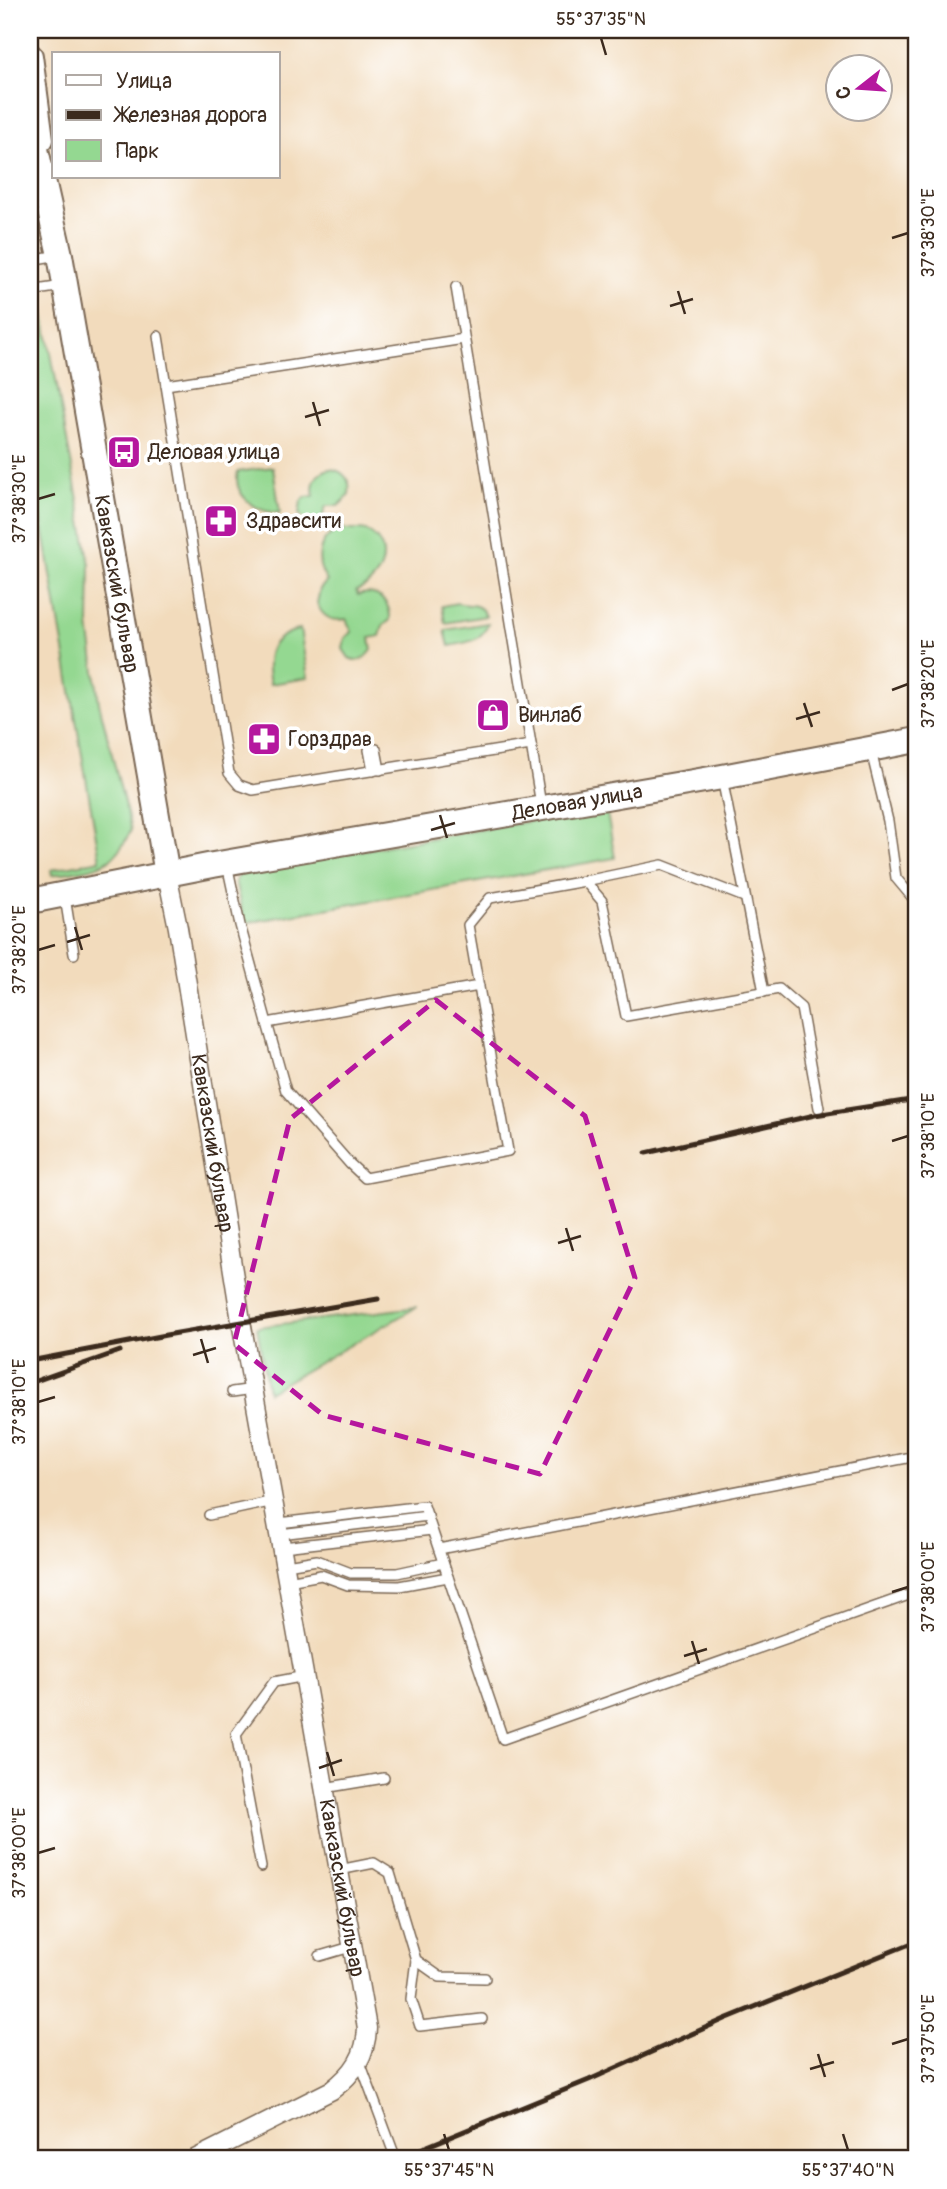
<svg xmlns="http://www.w3.org/2000/svg" width="947" height="2189" viewBox="0 0 947 2189" font-family="Pangolin,sans-serif">
	<style>
		.green { fill: #94d891; stroke: #688158; stroke-width: 2 }
		.lines { fill: none; stroke-linecap: round; stroke-linejoin: round }
		.lane-casing { stroke: #7b6855; stroke-width: 12 }
		.street-casing { stroke: #7b6855; stroke-width: 21 }
		.secondary-casing { stroke: #7b6855; stroke-width: 28 }
		.lane { stroke: #fff; stroke-width: 9 }
		.street { stroke: #fff; stroke-width: 18 }
		.secondary { stroke: #fff; stroke-width: 24 }
		.rail { stroke: #3b2a1e; stroke-width: 5 }
		.marked { fill: none; stroke: #b5179e; stroke-width: 5; stroke-dasharray: 14 9; stroke-linejoin: round }
		.ticks { fill: none; stroke: #3b2a1e; stroke-width: 2.5 }
		.labels { text-anchor: middle; stroke-width: 7; stroke-linejoin: round; paint-order: stroke }
		.poi-label { font-size: 21px; fill: #3b2a1e; stroke: #fff; text-anchor: start }
		.street-label { font-size: 21px; fill: #3b2a1e; stroke: #fff }
		.neatline { fill: none; stroke: #3b2a1e; stroke-width: 2.5 }
		.ticks-label { font-size: 18px; text-anchor: middle; fill: #3b2a1e }
	</style>
	<rect width="100%" height="100%" fill="#fff"/>
	<filter id="ink" filterUnits="userSpaceOnUse"><feTurbulence type="fractalNoise" baseFrequency=".0143" numOctaves="2"/><feDisplacementMap in="SourceGraphic" scale="14" xChannelSelector="R" yChannelSelector="G"/><feConvolveMatrix kernelMatrix="1 2 1 2 8 2 1 2 1" color-interpolation-filters="sRGB"/></filter>
	<filter id="wash" filterUnits="userSpaceOnUse"><feTurbulence type="fractalNoise" baseFrequency=".00686" numOctaves="4" result="noise"/><feDisplacementMap in="SourceGraphic" scale="28" xChannelSelector="R" yChannelSelector="G"/><feGaussianBlur stdDeviation="1.57" result="paint"/><feColorMatrix in="noise" values="0 0 0 0 0 0 0 0 0 0 0 0 0 0 0 0 0 1.4 0 .05"/><feComposite in="paint" operator="in"/></filter>
	<g filter="url(#wash)">
		<rect width="100%" height="100%" fill="#f2dbbc"/>
		<g class="green">
			<path d="M41,299l49,266 -1,60 10,78 32,127c-19,42 -39,37 -79,45l-1,-5 49,-10 -70,-408v-151z"/>
			<path d="M273,467l7,46c-22,0 -48,-17 -42,-41z"/>
			<path d="M329,469c16,1 24,13 19,28l-10,9h-12l-5,14 -14,2 -8,-8 2,-13 5,-4 8,-1c-3,-13 2,-23 15,-27z"/>
			<path d="M342,528c9,5 18,-1 26,4 28,16 13,51 -12,59l2,4c18,-6 33,6 32,25l-7,6 -3,10 -10,2 2,12c-6,9 -13,13 -23,8l-6,-9 2,-11 7,-6 -6,-13c-14,3 -24,-2 -29,-16l3,-14 7,-8c-14,-20 -9,-44 15,-53z"/>
			<path d="M457,603c12,4 22,-2 29,13l-41,7 -3,-17z"/>
			<path d="M488,623c-5,18 -22,20 -39,23l-4,-16z"/>
			<path d="M300,629l8,49 -38,6c-6,-31 -1,-46 30,-55z"/>
			<polygon points="606,808 615,858 245,923 235,882 241,871"/>
			<polygon points="417,1307 268,1392 257,1327"/>
		</g>
	</g>
	<g filter="url(#ink)">
		<g class="lines">
			<g class="lane-casing">
				<g id="lane">
					<polyline points="30,260 59,255"/>
					<polyline points="456,287 541,805"/>
					<polyline points="30,291 63,286"/>
					<polyline points="158,336 229,773 239,785 253,790 531,745"/>
					<polyline points="166,385 464,339"/>
					<polyline points="376,749 380,770"/>
					<polyline points="369,750 373,771"/>
					<polyline points="871,751 888,821 896,878 917,903"/>
					<polyline points="722,778 764,992"/>
					<polyline points="227,864 240,925 267,1023"/>
					<polyline points="585,881 662,865 744,897"/>
					<polyline points="65,897 74,954"/>
					<polyline points="479,986 267,1023 286,1091 350,1164 365,1178 508,1151 468,925 490,898 585,881 602,901 626,1016 779,989 801,1008 819,1108"/>
					<polyline points="232,1392 254,1389"/>
					<polyline points="209,1515 274,1501"/>
					<polyline points="279,1523 424,1506 503,1739 917,1592"/>
					<polyline points="280,1534 428,1516"/>
					<polyline points="283,1547 432,1530"/>
					<polyline points="439,1549 917,1456"/>
					<polyline points="286,1565 317,1560 351,1573 397,1573 443,1563"/>
					<polyline points="288,1581 321,1575 348,1585 399,1586 448,1577"/>
					<polyline points="324,1788 384,1778"/>
					<polyline points="261,1867 236,1734 274,1682 305,1676"/>
					<polyline points="339,1870 374,1863 390,1873 416,1960 440,1977 485,1978"/>
					<polyline points="320,1956 354,1946"/>
					<polyline points="416,1960 411,1999 420,2026 482,2019"/>
					<polyline points="360,2062 396,2159"/>
				</g>
			</g>
			<g class="street-casing">
				<g id="street">
					<path id="s1" d="M167,874l11,54 63,393 126,707c-1,28 -13,45 -35,62l-137,69"/>
				</g>
			</g>
			<g class="secondary-casing">
				<g id="secondary">
					<polyline points="30,56 41,139"/>
					<path id="s2" d="M30,123l30,132 107,619"/>
					<path id="s3" d="M30,901l183,-36 509,-88 195,-37"/>
				</g>
			</g>
			<use href="#lane" class="lane"/>
			<use href="#street" class="street"/>
			<use href="#secondary" class="secondary"/>
			<g class="rail">
				<polyline points="646,1153 815,1115 917,1099"/>
				<polyline points="30,1361 166,1335 378,1299"/>
				<polyline points="30,1383 120,1351"/>
				<polyline points="396,2159 589,2080 725,2019 917,1941"/>
			</g>
		</g>
	</g>
	<path class="marked" d="M436,1000l149,116 50,162 -95,196 -217,-59 -89,-71 56,-225z"/>
	<path class="ticks" d="M601,38l5,17M892,238l16,-5M678,291l7,23M670,306l23,-7M313,402l7,24M305,417l24,-7M38,499l17,-5M892,690l16,-6M804,703l8,24M796,719l24,-7M440,815l7,23M431,830l24,-7M75,927l7,23M67,942l23,-7M38,950l17,-5M892,1141l16,-5M566,1228l7,23M558,1243l23,-7M201,1339l7,24M193,1355l23,-7M38,1402l17,-5M892,1592l16,-5M692,1641l7,23M684,1656l23,-7M327,1752l7,24M319,1768l23,-8M38,1853l17,-5M892,2044l16,-5M818,2054l7,23M810,2069l24,-7M444,2134l5,16M843,2134l5,16"/>
	<defs>
		<g id="bus-square" transform="scale(1.75)"><rect x="-9" y="-9" width="18" height="18" rx="4" fill="#b5179e" stroke="#fff"/><path d="M-5-6H5V4H4V6H2V4H-2V6H-4V4H-5ZM-3.5-4V0h7V-4ZM-3.5 1.2v1.5H-2V1.2ZM2 1.2v1.5H3.5V1.2Z" fill="#fff"/></g>
		<g id="pharmacy-square" transform="scale(1.75)"><rect x="-9" y="-9" width="18" height="18" rx="4" fill="#b5179e" stroke="#fff"/><path d="M-2-6h4v4h4v4h-4v4h-4v-4h-4v-4h4Z" fill="#fff"/></g>
		<g id="shop-square" transform="scale(1.75)"><rect x="-9" y="-9" width="18" height="18" rx="4" fill="#b5179e" stroke="#fff"/><path d="M-5-2.5h2.3a2.7 3.5 0 0 1 5.4 0H5L5.5 6h-11ZM-1.5-2.5h3a1.5 2.3 0 0 0-3 0Z" fill="#fff"/></g>
	</defs>
	<g fill-rule="evenodd">
		<use href="#bus-square" x="124" y="452"/>
		<use href="#pharmacy-square" x="221" y="521"/>
		<use href="#shop-square" x="493" y="715"/>
		<use href="#pharmacy-square" x="264" y="739"/>
	</g>
	<g class="labels">
		<g class="poi-label">
			<text x="148" y="459">Деловая улица</text>
			<text x="246" y="528">Здравсити</text>
			<text x="518" y="722">Винлаб</text>
			<text x="288" y="746">Горздрав</text>
		</g>
		<g class="street-label">
			<text dy="7" stroke="none"><textPath href="#s2" startOffset="469">Кавказский бульвар</textPath></text>
			<text dy="7" stroke="none"><textPath href="#s3" startOffset="556">Деловая улица</textPath></text>
			<text dy="7" stroke="none"><textPath href="#s1" startOffset="273">Кавказский бульвар</textPath></text>
			<text dy="7" stroke="none"><textPath href="#s1" startOffset="1029">Кавказский бульвар</textPath></text>
		</g>
	</g>
	<rect width="947" height="2189" fill="none" stroke="#fff" stroke-width="77"/>
	<rect x="52" y="52" width="228" height="126" fill="#ffffff" stroke="#b1aaa5" stroke-width="2"/>
	<rect x="66" y="75" width="35" height="10" fill="#ffffff" stroke="#b1aaa5" stroke-width="2"/>
	<text x="116" y="88" font-size="21" fill="#3b2a1e">Улица</text>
	<rect x="66" y="110" width="35" height="10" fill="#3b2a1e" stroke="#b1aaa5" stroke-width="2"/>
	<text x="116" y="122" font-size="21" fill="#3b2a1e">Железная дорога</text>
	<rect x="66" y="140" width="35" height="21" fill="#94d891" stroke="#b1aaa5" stroke-width="2"/>
	<text x="116" y="158" font-size="21" fill="#3b2a1e">Парк</text>
	<g transform="translate(859 88) rotate(253)"><circle r="33" fill="#ffffff" stroke="#b1aaa5" stroke-width="2"/>
	<path d="M0-5L12 26L0 18L-12 26Z" fill="#b5179e"/>
	<text y="-10" font-size="19" font-weight="bold" text-anchor="middle" fill="#3b2a1e">С</text>
	</g>
	<rect x="38" y="38" width="870" height="2112" class="neatline"/>
	<g class="ticks-label">
		<text x="601" y="25">55°37'35"N</text>
		<text transform="translate(928 233) rotate(-90)" y="6">37°38'30"E</text>
		<text transform="translate(19 499) rotate(-90)" y="6">37°38'30"E</text>
		<text transform="translate(928 684) rotate(-90)" y="6">37°38'20"E</text>
		<text transform="translate(19 950) rotate(-90)" y="6">37°38'20"E</text>
		<text transform="translate(928 1136) rotate(-90)" y="6">37°38'10"E</text>
		<text transform="translate(19 1402) rotate(-90)" y="6">37°38'10"E</text>
		<text transform="translate(928 1587) rotate(-90)" y="6">37°38'00"E</text>
		<text transform="translate(19 1853) rotate(-90)" y="6">37°38'00"E</text>
		<text transform="translate(928 2039) rotate(-90)" y="6">37°37'50"E</text>
		<text x="449" y="2176">55°37'45"N</text>
		<text x="848" y="2176">55°37'40"N</text>
	</g>
</svg>
